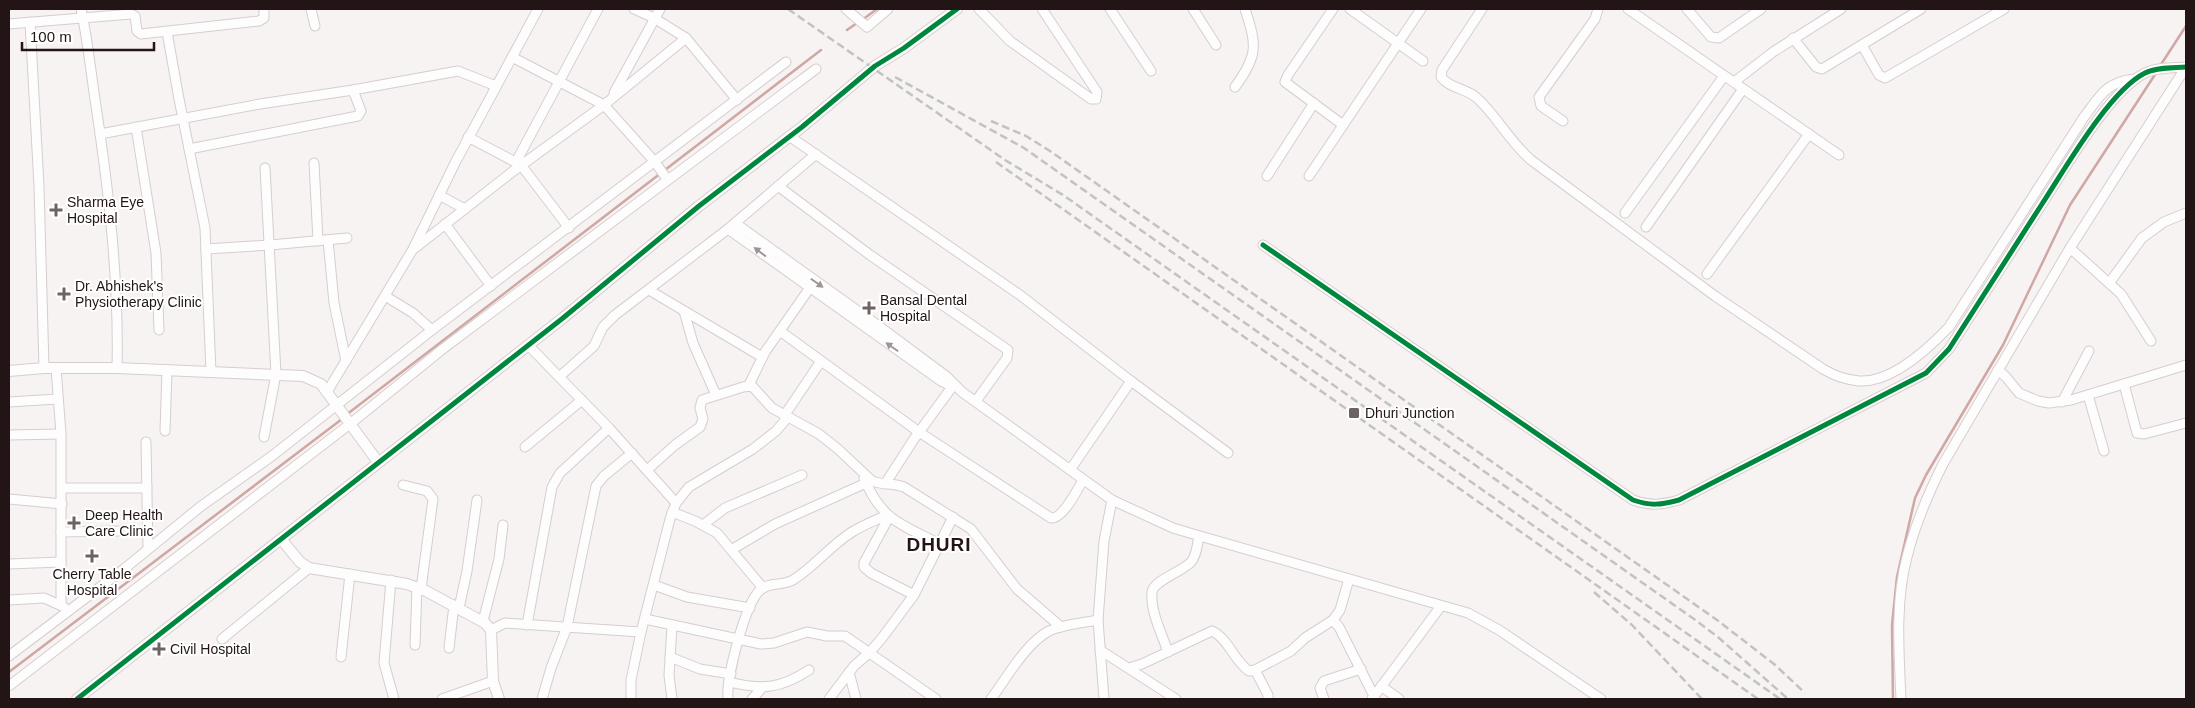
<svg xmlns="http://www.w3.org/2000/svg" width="2195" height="708" viewBox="0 0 2195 708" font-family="Helvetica,sans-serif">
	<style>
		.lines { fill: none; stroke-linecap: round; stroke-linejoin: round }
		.stream { stroke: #cfa7a5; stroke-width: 2.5 }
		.minor-casing { stroke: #d7cdcd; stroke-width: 11 }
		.tertiary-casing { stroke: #d7cdcd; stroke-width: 12 }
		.minor { stroke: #fefdfd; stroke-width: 9 }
		.tertiary { stroke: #fefdfd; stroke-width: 10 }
		.rail { stroke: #c3c2c2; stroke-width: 2.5; stroke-dasharray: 8 4; stroke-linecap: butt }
		.cycleway-casing { stroke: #fff; stroke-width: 8 }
		.cycleway { stroke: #00873e; stroke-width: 5 }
		.oneway { fill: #9b9595 }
		.poi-dot { fill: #6e6363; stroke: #fff; stroke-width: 2 }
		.labels { text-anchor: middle; stroke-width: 4; stroke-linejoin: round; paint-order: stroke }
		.poi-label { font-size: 14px; fill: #231515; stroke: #fff; text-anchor: start }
		.district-label { font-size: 19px; font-weight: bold; letter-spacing: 1px; fill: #231515; stroke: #fff }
	</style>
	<rect width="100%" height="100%" fill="#f8f3f3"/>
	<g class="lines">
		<g class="stream">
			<polyline points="862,20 877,9"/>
			<polyline points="847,30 857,23"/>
			<polyline points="2160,66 2186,26"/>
			<polyline points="346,415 821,50"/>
			<polyline points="9,672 342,419"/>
			<polyline points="1893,699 1892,625 1897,577 1915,498 1926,475 2003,345 2070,205 2156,73"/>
		</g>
		<g class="minor-casing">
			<g id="minor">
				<path d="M81,9c7,32 10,65 15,97 13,87 23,174 21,262"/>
				<polyline points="311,9 315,26"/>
				<polyline points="634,9 654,18 686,38 737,100"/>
				<polyline points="846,9 867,27 888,9"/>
				<polyline points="979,9 1010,41 1091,99 1096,99 1097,92 1042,9"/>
				<polyline points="1110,9 1151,71"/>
				<polyline points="1193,9 1216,45"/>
				<polyline points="1333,9 1288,75 1285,82 1343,125"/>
				<polyline points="1350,9 1423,61"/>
				<path d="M1482,9l-40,61 -1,7c9,12 25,11 36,21 20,18 32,43 54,62l184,136 108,73c10,6 24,11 36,12 33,2 69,-32 90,-54l135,-210c16,-21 22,-35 50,-38"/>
				<polyline points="1628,9 1839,155"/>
				<polyline points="1687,9 1711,37 1719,38 1761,9"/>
				<polyline points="30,22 39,186 44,368"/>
				<polyline points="9,24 131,14 135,16 137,31 141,34 259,21 264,18 264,9"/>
				<polyline points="167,32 179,99 205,228 211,372"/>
				<polyline points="1793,38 1816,67 1822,69 1921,9"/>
				<polyline points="1862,45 1879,75 1885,78 2004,9"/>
				<polyline points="512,57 604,105 655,162 667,179"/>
				<polyline points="1734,82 1773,52 1841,9"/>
				<path d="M1235,87c23,-32 22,-41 10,-78"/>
				<polyline points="614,93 660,9"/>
				<polyline points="1563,121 1541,106 1539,97 1595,19 1598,9"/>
				<polyline points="136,127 156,253 159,330"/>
				<polyline points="100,134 260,104 353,90 458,71 496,86"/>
				<polyline points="789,136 1020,295 1131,381 1070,470"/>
				<polyline points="468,137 521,165 569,228"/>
				<polyline points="189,149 358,116 361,111 353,90"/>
				<polyline points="516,162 598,9"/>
				<polyline points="314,163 318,241"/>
				<polyline points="1267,176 1314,103"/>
				<polyline points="1309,176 1421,9"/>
				<polyline points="778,186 870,255 1008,350 1007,358 976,401"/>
				<polyline points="439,195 465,209"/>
				<polyline points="1625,213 1724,76"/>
				<polyline points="735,223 876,324 946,376 962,392 1112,500 1173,528 1193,534 1468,613 1499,630 1601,699"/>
				<polyline points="445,224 491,286"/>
				<polyline points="1646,227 1743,89"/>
				<polyline points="728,229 941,381 953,387"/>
				<polyline points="328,240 334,303 346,361"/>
				<path d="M1263,245l370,255c17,6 28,5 46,0l247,-127 23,-24c31,-48 62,-96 93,-145 23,-35 67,-113 103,-131 12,-6 28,-5 41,-6"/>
				<polyline points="415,248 512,172 604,105 686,38"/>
				<polyline points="2070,248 2121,294 2151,341"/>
				<polyline points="206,249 270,245 347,238"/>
				<polyline points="1707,274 1809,134"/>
				<polyline points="2110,282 2142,238 2164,222 2186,213"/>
				<polyline points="649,290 762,357"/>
				<polyline points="385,296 413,313 432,330"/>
				<polyline points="684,311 693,343 716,395"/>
				<path d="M780,331l139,101 132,86c12,1 26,-28 32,-38"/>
				<polyline points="528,345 609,428 676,503"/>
				<polyline points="56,368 61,434 61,605"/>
				<polyline points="1998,370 2006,377 2019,393 2038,401 2049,403 2071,400 2186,365"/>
				<polyline points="559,377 594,346 603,327 615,315 728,229 816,154"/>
				<polyline points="1131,381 1228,453"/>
				<polyline points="2124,384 2137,433 2144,434 2186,423"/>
				<polyline points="749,385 765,352 809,289"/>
				<polyline points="327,392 413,249 455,163 538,9"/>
				<polyline points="2088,395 2104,451"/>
				<polyline points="9,402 58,399"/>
				<polyline points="2062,402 2089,351"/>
				<polyline points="784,416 821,361"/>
				<polyline points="165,431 167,370"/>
				<polyline points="9,435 61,434"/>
				<polyline points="264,437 276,374 265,168"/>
				<polyline points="146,442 148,549"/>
				<polyline points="525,447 582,400"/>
				<path d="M647,470l28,-25 25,-18 3,-8 -3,-11 2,-8 41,-13 9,-1 20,22 47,26 19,15 34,32c10,4 21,2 32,6l67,42 46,60 44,38"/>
				<path d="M864,478c17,42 38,47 76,66"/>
				<polyline points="885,484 914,439 952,387"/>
				<polyline points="403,485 427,491 433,499 421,589"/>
				<polyline points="62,488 147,488"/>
				<polyline points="9,499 62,504"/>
				<polyline points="672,512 695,521 717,533 763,588"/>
				<polyline points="889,517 864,563 864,567 871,573 914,595"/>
				<polyline points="703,525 725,508 802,475"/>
				<polyline points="61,532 118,531"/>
				<polyline points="731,550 775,524 866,483"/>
				<polyline points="9,564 61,562"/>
				<polyline points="391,580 384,663 394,699"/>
				<polyline points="654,585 687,597 750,608"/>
				<polyline points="9,600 44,598 64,607"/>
				<polyline points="459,608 467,571 477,500"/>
				<polyline points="645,619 761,644 774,643 807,632 827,636 845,636 936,699"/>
				<polyline points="1333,620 1339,627 1374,696"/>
				<polyline points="483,621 499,559 503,525"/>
				<polyline points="527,625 552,487 560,473 609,428"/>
				<polyline points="491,630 505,623 641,632"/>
				<polyline points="222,639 309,568"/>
				<polyline points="415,645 417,587"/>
				<polyline points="449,648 454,605"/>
				<polyline points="1100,650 1176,699"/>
				<path d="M1168,652c-6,-18 -18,-41 -16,-60 2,-12 30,-20 39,-30 6,-7 6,-17 8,-26"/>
				<polyline points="9,656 124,569 200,507 272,456 432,330 786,62"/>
				<polyline points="341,657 350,574"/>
				<polyline points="670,657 700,669 731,674"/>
				<path d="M1129,668l13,-4 70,-33c16,7 22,30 37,40l6,-1 36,-19 14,-13 28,-18 7,-10 9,-31"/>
				<polyline points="1255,670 1268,695 1268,699"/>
				<polyline points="849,672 856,699"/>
				<path d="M729,682c33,8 51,7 80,-12"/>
				<polyline points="9,686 350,424 444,348 816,69"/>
				<polyline points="1381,686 1399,699"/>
				<polyline points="442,699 493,681"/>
				<polyline points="542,699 551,668 567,627 596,486 604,476 632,453"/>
				<polyline points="631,699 631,680 641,632 670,519 676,503 689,487 753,449 776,431 788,417"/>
				<polyline points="672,699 669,675 672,626"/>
				<path d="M728,699c-2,-21 17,-95 32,-109 9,-8 23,-4 33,-10 21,-13 38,-35 59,-48 11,-7 24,-12 35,-17"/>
				<polyline points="752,699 762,688"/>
				<polyline points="829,699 854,666 869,653 882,638 914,595 953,517"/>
				<path d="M991,699c15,-20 35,-56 58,-68 15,-7 33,-8 49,-11"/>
				<polyline points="1104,699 1098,620 1104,541 1112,500"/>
				<polyline points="1324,699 1320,688 1324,681 1361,669"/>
				<polyline points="1372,699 1441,606"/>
				<path d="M1901,699c-2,-46 -6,-97 6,-142 8,-32 21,-63 36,-93l127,-216 116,-181"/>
			</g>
		</g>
		<g class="tertiary-casing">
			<g id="tertiary">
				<polyline points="9,371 44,368 117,368 303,376 321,384 378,462"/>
				<polyline points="281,539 300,562 309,568 407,584 426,591 485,623 491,630 493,681 499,699"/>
				<polyline points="77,699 563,318 699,206 802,127 875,66 904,48 957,9"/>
			</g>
		</g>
		<use href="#minor" class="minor"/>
		<use href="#tertiary" class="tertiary"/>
		<g class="rail">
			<polyline points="788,9 1005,160 1063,195 1780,699"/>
			<polyline points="895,77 1024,148 1694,619 1719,638 1788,699"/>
			<polyline points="991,121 1026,136 1050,151 1717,620 1774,664 1805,693"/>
			<polyline points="996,162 1758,699"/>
			<polyline points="1594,592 1632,625 1702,699"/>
		</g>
		<g class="cycleway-casing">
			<g id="cycleway">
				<path d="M1263,245l370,255c17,6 28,5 46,0l247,-127 23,-24c31,-48 62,-96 93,-145 23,-35 67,-113 103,-131 12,-6 28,-5 41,-6"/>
				<polyline points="77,699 563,318 699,206 802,127 875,66 904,48 957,9"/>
			</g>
		</g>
		<use href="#cycleway" class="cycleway"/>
	</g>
	<defs><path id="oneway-solid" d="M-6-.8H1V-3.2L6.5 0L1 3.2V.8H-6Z" transform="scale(1.25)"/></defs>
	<g class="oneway">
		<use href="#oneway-solid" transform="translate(760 252) rotate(-143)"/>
		<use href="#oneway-solid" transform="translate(817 283) rotate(35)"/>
		<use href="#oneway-solid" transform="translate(892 347) rotate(-145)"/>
	</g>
	<g class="poi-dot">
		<path d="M53.5 202.5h5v5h5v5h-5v5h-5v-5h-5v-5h5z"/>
		<path d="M61.5 286.5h5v5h5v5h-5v5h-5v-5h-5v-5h5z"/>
		<path d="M866.5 300.5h5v5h5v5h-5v5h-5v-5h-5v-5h5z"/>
		<rect x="1348" y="407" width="12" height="12" rx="2.5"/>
		<path d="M71.5 515.5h5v5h5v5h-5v5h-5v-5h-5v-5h5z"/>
		<path d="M89.5 548.5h5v5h5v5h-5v5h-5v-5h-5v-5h5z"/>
		<path d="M156.5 641.5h5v5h5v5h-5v5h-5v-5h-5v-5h5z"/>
	</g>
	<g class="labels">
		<g class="poi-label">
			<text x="67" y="207">Sharma Eye<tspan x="67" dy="16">Hospital</tspan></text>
			<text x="75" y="291">Dr. Abhishek's<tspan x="75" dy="16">Physiotherapy Clinic</tspan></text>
			<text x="880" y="305">Bansal Dental<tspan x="880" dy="16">Hospital</tspan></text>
			<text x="1365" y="418">Dhuri Junction</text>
			<text x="85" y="520">Deep Health<tspan x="85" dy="16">Care Clinic</tspan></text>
			<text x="92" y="579" text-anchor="middle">Cherry Table<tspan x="92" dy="16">Hospital</tspan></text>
			<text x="170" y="654">Civil Hospital</text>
		</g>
		<g class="district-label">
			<text x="939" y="551">DHURI</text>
		</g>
	</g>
	<rect width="2195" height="708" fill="none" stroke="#231515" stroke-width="20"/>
	<path d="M22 42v8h132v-8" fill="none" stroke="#231515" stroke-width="2.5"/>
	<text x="30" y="42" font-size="15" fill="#231515" stroke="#ffffff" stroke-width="4" paint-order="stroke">100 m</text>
</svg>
